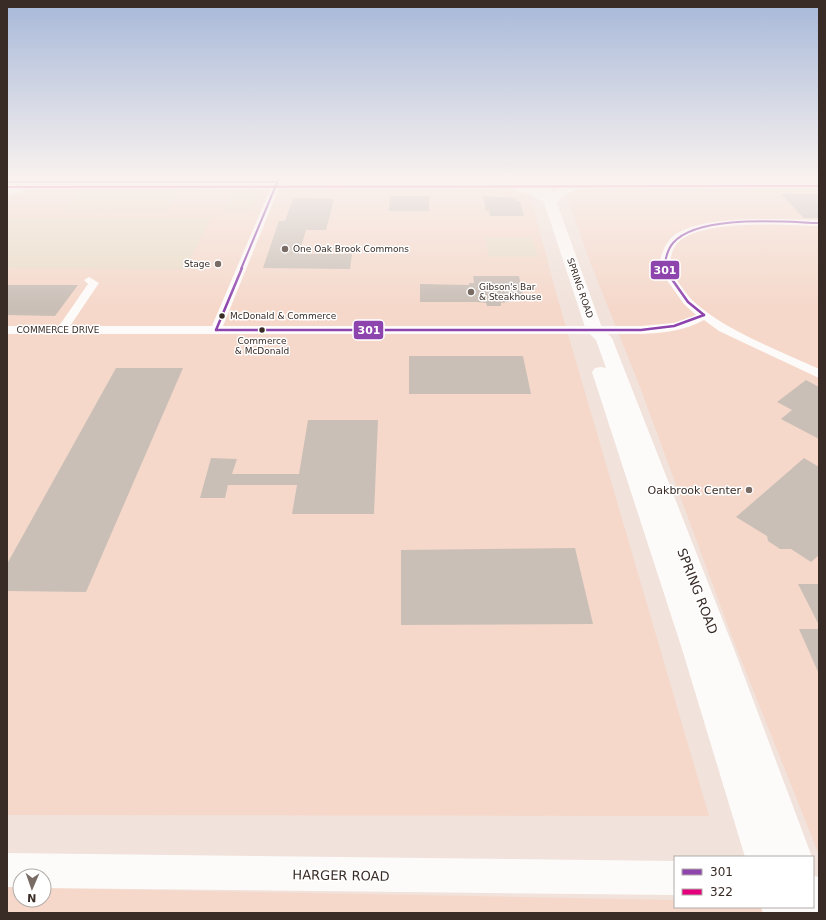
<svg xmlns="http://www.w3.org/2000/svg" width="826" height="920" viewBox="0 0 826 920" font-family="'DejaVu Sans',sans-serif">
	<style>
		.built { fill: #f5d8ca }
		.green { fill: #e9dcc7 }
		.building { fill: #cabfb7 }
		.lines { fill: none; stroke-linecap: round; stroke-linejoin: round }
		.street { fill: #fdfbfa; fill-rule: evenodd }
		.secondary { fill: #fdfbfa; fill-rule: evenodd }
		.primary { fill: #fdfbfa; fill-rule: evenodd }
		.highway { fill: #fdfbfa; fill-rule: evenodd }
		.bus-1-far1-casing { stroke: #fff; stroke-width: 4 }
		.bus-1-casing { stroke: #fff; stroke-width: 5 }
		.bus-2-casing { stroke: #fff; stroke-width: 4 }
		.bus-1-far1 { stroke: #8e44ad; stroke-width: 2 }
		.bus-1 { stroke: #8e44ad; stroke-width: 2.5 }
		.bus-2 { stroke: #e5007d; stroke-width: 2 }
		.poi-dot { fill: #796c65; stroke: #fff; stroke-width: 1.5 }
		.bus-dot { fill: #392c26; stroke: #fff; stroke-width: 1.5 }
		.labels { text-anchor: middle; stroke-width: 3; stroke-linejoin: round; paint-order: stroke }
		.far-poi-label { font-size: 9px; fill: #392c26; stroke: #fff; text-anchor: start }
		.far-street-label { font-size: 9px; fill: #392c26; stroke: #fff }
		.far-bus-label { font-size: 9px; fill: #392c26; stroke: #fff; text-anchor: start }
		.poi-label { font-size: 11px; fill: #392c26; stroke: #fff; text-anchor: end }
		.near-street-label { font-size: 13px; fill: #392c26; stroke: #fff }
		.line-badge { stroke: #fff; stroke-width: 1.5 }
		.badge-label { font-size: 11px; text-anchor: middle; font-weight: bold; fill: #fff }
	</style>
	<rect width="100%" height="100%" fill="#f1e2db"/>
	<g class="built">
		<polygon points="593,185 819,185 819,855 732,637 640,387 590,262 567,198 569,193 580,187"/>
		<polygon points="48,186 499,188 512,189 530,195 558,300 709,816 7,815 7,197"/>
		<polygon points="7,887 20,888 20,900 44,900 44,888 675,900 675,907 778,907 780,913 7,913"/>
	</g>
	<g class="green">
		<polygon points="83,187 261,188 251,210 223,210 232,191 179,191 167,210 63,209"/>
		<polygon points="7,218 211,218 185,269 7,268"/>
		<polygon points="485,237 532,238 538,257 489,257"/>
	</g>
	<g class="building">
		<polygon points="781,194 819,194 819,218 804,218"/>
		<polygon points="390,196 429,196 429,211 389,211"/>
		<polygon points="483,196 516,198 517,201 520,201 524,216 490,216 489,210 486,211"/>
		<polygon points="293,198 334,199 326,230 306,230 299,254 352,254 350,269 263,268 279,221 285,221"/>
		<polygon points="473,276 519,276 524,299 501,303 501,306 487,306 486,303 477,302 420,302 420,284 469,285 469,283 474,283"/>
		<polygon points="7,285 78,285 55,316 7,315"/>
		<polygon points="409,356 523,356 531,394 409,394"/>
		<polygon points="116,368 183,368 86,592 7,591 7,564"/>
		<polygon points="806,380 819,387 819,439 781,419 792,410 777,402"/>
		<polygon points="308,420 378,420 374,514 292,514 297,485 228,485 225,498 200,498 211,458 237,459 232,474 299,474"/>
		<polygon points="804,458 819,467 819,555 811,562 791,549 780,549 768,541 767,536 736,517"/>
		<polygon points="575,548 593,624 401,625 401,550"/>
		<polygon points="798,584 819,584 819,625"/>
		<polygon points="799,629 819,629 819,674"/>
	</g>
	<g class="lines">
		<g class="street">
			<path d="M275,178h8l-60,148h418l33,-3 22,-8 -12,-11 -25,-35c1,-11 4,-22 12,-31 27,-25 112,-18 148,-18v6c-32,-1 -123,-8 -143,19 -5,7 -6,16 -7,24 8,10 15,23 24,32 34,31 84,48 126,68v9l-100,-47 -15,-11c-20,11 -41,13 -63,14h-634v-8h52l29,-42 -4,-4 5,-3 10,6 -29,43h142z"/>
			<polygon points="813,876 819,877 819,903 813,902"/>
		</g>
		<g class="secondary">
			<polygon points="536,178 548,178 602,328 612,338 734,649 812,857 745,857 682,649 592,372 595,368 601,367 606,368 596,340 586,330"/>
			<polygon points="7,853 675,861 675,895 44,888 44,876 20,876 20,887 7,887"/>
			<polygon points="813,890 819,892 819,913 763,913 761,907 813,907"/>
		</g>
		<path class="primary" d="M7,178h812v7h-231l-20,8 -13,11 -5,1 -23,-12 -14,-3 -2,-3 1,-2 -505,1zM526,185h40l-6,2 -11,8 -14,-8z"/>
		<polygon class="highway" points="40,178 62,178 60,181 7,195 7,187"/>
		<g class="bus-1-far1-casing">
			<g id="bus-1-far1">
				<polyline points="7,182 277,182"/>
				<polyline points="241,269 279,178"/>
				<path d="M664,269c1,-9 3,-19 9,-26 25,-29 110,-21 146,-20"/>
			</g>
		</g>
		<g class="bus-1-casing">
			<g id="bus-1">
				<polyline points="664,268 688,302 704,315"/>
				<polyline points="216,330 641,330 674,326 704,315"/>
				<polyline points="216,330 242,268"/>
			</g>
		</g>
		<g class="bus-2-casing">
			<polyline id="bus-2" points="7,187 819,186"/>
		</g>
		<use href="#bus-1-far1" class="bus-1-far1"/>
		<use href="#bus-1" class="bus-1"/>
		<use href="#bus-2" class="bus-2"/>
	</g>
	<linearGradient id="sky" x2="0" y2="1"><stop stop-color="#a7b8d9"/><stop offset="0.58" stop-color="#f9f2ef"/><stop offset="1" stop-color="#f9f2ef" stop-opacity="0"/></linearGradient>
	<rect width="826" height="307" fill="url(#sky)"/>
	<g class="poi-dot">
		<circle cx="285" cy="249" r="4"/>
		<circle cx="218" cy="264" r="4"/>
		<circle cx="471" cy="292" r="4"/>
		<circle cx="749" cy="490" r="4"/>
	</g>
	<g class="bus-dot">
		<circle cx="222" cy="316" r="3.5"/>
		<circle cx="262" cy="330" r="3.5"/>
	</g>
	<g class="labels">
		<g class="far-poi-label">
			<text x="293" y="252">One Oak Brook Commons</text>
			<text x="210" y="267" text-anchor="end">Stage</text>
			<text x="479" y="290">Gibson's Bar<tspan x="479" dy="10">&amp; Steakhouse</tspan></text>
		</g>
		<g class="far-street-label">
			<text transform="translate(580 288) rotate(71)" y="3">SPRING ROAD</text>
			<text x="58" y="333">COMMERCE DRIVE</text>
		</g>
		<g class="far-bus-label">
			<text x="230" y="319">McDonald &amp; Commerce</text>
			<text x="262" y="344" text-anchor="middle">Commerce<tspan x="262" dy="10">&amp; McDonald</tspan></text>
		</g>
		<g class="poi-label">
			<text x="741" y="494">Oakbrook Center</text>
		</g>
		<g class="near-street-label">
			<text transform="translate(698 591) rotate(69)" y="5">SPRING ROAD</text>
			<text transform="translate(341 875) rotate(1)" y="5">HARGER ROAD</text>
		</g>
	</g>
	<g class="line-badge">
		<rect x="650" y="260" width="30" height="20" rx="4" fill="#8e44ad"/>
		<rect x="353" y="320" width="31" height="20" rx="4" fill="#8e44ad"/>
	</g>
	<g class="badge-label">
		<text x="665" y="274">301</text>
		<text x="369" y="334">301</text>
	</g>
	<rect width="826" height="920" fill="none" stroke="#392c26" stroke-width="16"/>
	<rect x="674" y="856" width="140" height="52" fill="#ffffff" stroke="#b0aba8"/>
	<rect x="682" y="869" width="20" height="6" fill="#8e44ad" stroke="#b0aba8"/>
	<text x="710" y="876" font-size="12" fill="#392c26">301</text>
	<rect x="682" y="889" width="20" height="6" fill="#e5007d" stroke="#b0aba8"/>
	<text x="710" y="896" font-size="12" fill="#392c26">322</text>
	<g transform="translate(32 888) rotate(182)"><circle r="19" fill="#ffffff" stroke="#b0aba8"/>
	<path d="M0-3L7 15L0 10L-7 15Z" fill="#796c65"/>
	<text y="-6" font-size="11" font-weight="bold" text-anchor="middle" fill="#392c26">N</text>
	</g>
</svg>
